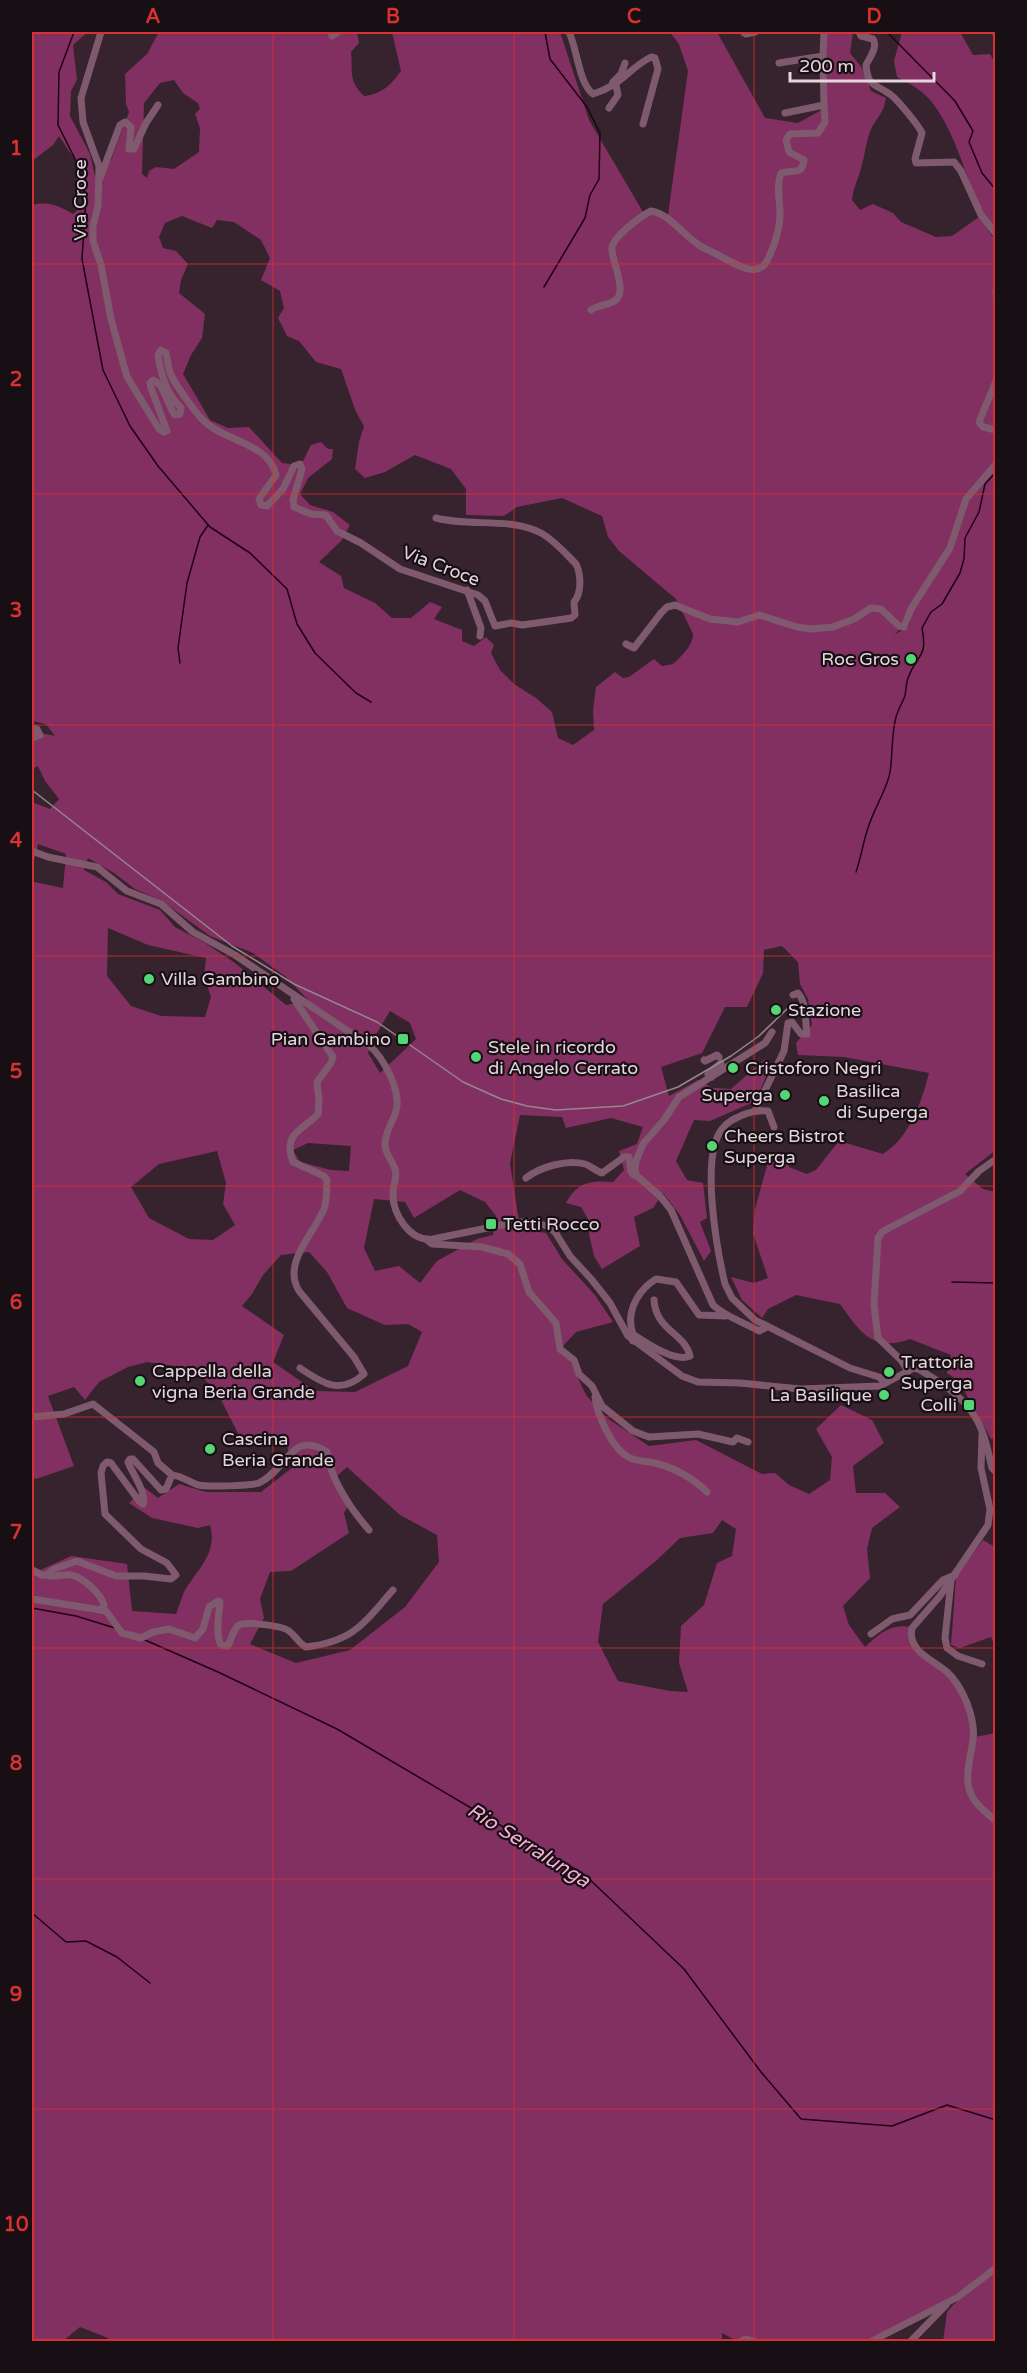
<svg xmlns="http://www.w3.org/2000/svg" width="1027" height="2373" viewBox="0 0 1027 2373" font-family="'Varela Round',sans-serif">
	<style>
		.forest { fill: #823061; fill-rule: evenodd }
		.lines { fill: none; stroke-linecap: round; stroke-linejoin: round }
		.stream { stroke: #220014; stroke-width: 1.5 }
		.minor { stroke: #7f5a6e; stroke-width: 7 }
		.tram { stroke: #96878e; stroke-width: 1.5 }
		.grid { fill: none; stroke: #d73131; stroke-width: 1.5; stroke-opacity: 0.55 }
		.poi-dot { fill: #53d673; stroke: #180f14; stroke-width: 2 }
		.labels { text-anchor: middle; stroke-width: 4.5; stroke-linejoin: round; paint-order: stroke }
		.street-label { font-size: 18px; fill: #e3d6dc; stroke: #180f14 }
		.poi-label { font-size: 18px; fill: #e3d6dc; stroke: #180f14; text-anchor: start }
		.water-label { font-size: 20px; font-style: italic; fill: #f5afd4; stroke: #180f14 }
		.neatline { fill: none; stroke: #d73131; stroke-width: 2 }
		.grid-label { font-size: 20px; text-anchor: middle; font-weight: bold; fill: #d73131 }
	</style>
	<rect width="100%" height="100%" fill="#36232d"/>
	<g class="forest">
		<path d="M32,32h56l-15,13 4,35 -6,11 -1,25 20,38 6,27 15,-21 18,-48 -3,-8 -1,-30 22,-20 12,-22h198l2,11 -8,9c2,20 -3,29 13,44 18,-2 27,-11 37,-25l-9,-39h168l29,88 54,92 13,4 12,-1 20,-144 -9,-27 -9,-12h47l48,86 33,5 29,-16 -1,-75h27l-3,21 12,15 9,23 15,7c-3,16 -7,17 -14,29 -6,13 -7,28 -11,41 -3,12 -8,20 -9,32l8,10 13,-6 20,9 8,9 35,15 16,-1 27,-19 16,23v45l-3,13 3,8v70l-18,47 18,10v28l-30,37 -16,49 -44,77 -11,11 15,-9 4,-16 40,-61 15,-49 27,-32 1,682 -31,24 18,15 12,3v246l-4,1 -32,-58 -12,-8 4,-18 -41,-16c-37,14 -51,-8 -70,-35l-44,-9 -28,14 -6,9 -20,-18 -11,-23 23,6 14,-5 -15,-45 2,-24 15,-54h16l3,12 18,7 9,-4 23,-29 44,13c27,-17 38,-51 46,-81l-85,-16 -46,-2 -2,-12 16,-18 -4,-26 -8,-15 -2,-22 -16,-16 -18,4 -1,23 -16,34h-22l-23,46 -41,14 8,29 29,-16 15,8 18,1 34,-30 6,5 -15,37 -46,20 -16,-1 -18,41 11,19 16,3 4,35 -7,4 11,29 -7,10 -24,-46 -17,-22 -10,15 -19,9 6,29 -38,23 -8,-13 -5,-22 2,-10 -10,-17 -15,-4c11,-21 25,-23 47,-21l11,-12 -5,-19 18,-7 6,-17 -32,-9 -45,10 -4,-11 -42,-2 -10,48 10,65 26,5 16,26 33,36 18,27 -37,10 -13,14 23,49 21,23 42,28 47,-6 66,34 13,-1 14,12 20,9 21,-14 2,-23 -16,-28 25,-24 31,15 12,23 -31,23 3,27h29l15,14 -28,21 -5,21 3,29 -27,28 6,19 16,22c14,-13 25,-24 46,-20v14c64,58 64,65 57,149l28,33 -1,444 -37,29 -90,45 -107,1 -12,-4 -12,3 -15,-8v9h-614v-4l-28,-11 -17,14h-31v-767l39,-18 56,8 5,47 44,3c3,-7 5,-15 8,-22 13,-23 34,-38 26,-67l-12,3 -46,-10 -23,-15 16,-15 13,10 21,-14 27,8h55l32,-25 -6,-21 -47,-9 -23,-45 -23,-23 -47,-7 -19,5 -29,15 -14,18 -11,-13 -26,9 26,70 -38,13 -4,-2v-54h2l-1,-31 -1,-4v-589l2,4 16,6 9,-10 -14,-18 -7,-15 -6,3v-38l23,5 -9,-12 -14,-3v-519l1,3c16,-4 26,1 40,9l11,-10 -8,-23 1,-18 -18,-27 -6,9 -21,16zM174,80l9,13 15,10 2,6 -5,5 5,14 -1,24 -25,17 -18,-2 -7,4 -2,7 -5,-4 2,-71 16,-20zM182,216l30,12 5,-8 17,2 27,18 9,18 -9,22 19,11 4,17 -6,10 9,18 12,5 17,21 25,7 15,43 8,14 -5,16 -4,27 10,9 20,-6 30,-17 36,14 15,20v26l38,1 13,-9 45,-9 40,18 6,21 11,14 57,48 17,35c0,12 -12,22 -20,30l-11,2 -8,-7 -25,18 -6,1 -8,-6 -19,15 -3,24 1,19 -21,15 -15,-7 -6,-26 -16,-14 -22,-14 -14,-14 -9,-17 3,-8 -8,-8 -12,9 -12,-5v-11l-28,-11 8,-12 -12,-5 -19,16h-19l-17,-15 -31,-15 -3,-12 -22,-14 22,-21 9,-16 -17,-13 -23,-7 -10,-11 8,-16 24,-19 1,-10h-5l-7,-7 -10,3 -8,16 -12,3 -9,-1 -33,-36 -21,1 -18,-8 -27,-46 8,-19 11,-17 3,-24 -26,-21 2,-13 7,-16 -12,-13 -13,-3 -4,-11 6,-14zM38,844l28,10 -3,34 -29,-6 -2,-13zM88,858l26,15 21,16 27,12 48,35 43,17 33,24 23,24 -23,4 -51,-42 -30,-20 -30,-16 -15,-17 -42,-16 -12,-12 -22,-12zM108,928l40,17 58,13 -2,18 7,21 -6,20 -44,-1 -30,-10 -24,-30zM390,1011l20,12 6,16 -36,34 -12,-20 7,-17zM308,1143l43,3 -2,25 -18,-1 -31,-8 -7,-12zM217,1151l9,32 -3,21 12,21 -22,15 -24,-1 -40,-21 -18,-31 28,-23zM460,1190l25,12 11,14 -3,19 -16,4 -40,22 -17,22 -21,-17 -24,5 -11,-23 10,-49 31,3 9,16zM309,1252l18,20 20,36 38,17 23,-1 14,8 -14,34 -53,26 -40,-1 -42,-29 11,-27 -42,-29 10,-12 11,-19 18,-20zM347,1467l53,48 37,20 2,27 -34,45 -55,43 -54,13 -46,-19 14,-26 -4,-19 10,-27 21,-1 58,-38 -5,-20 7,-12 -14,-25zM722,1520l14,9 -4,27 -15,7 -13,42 -23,21 -2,37 9,29 -18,-1 -52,-10 -20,-39 5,-38 54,-44 23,-22 33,-5z"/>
		<path d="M902,32h58l13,23 17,-1 6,11 -1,166c-28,-37 -33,-88 -61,-126 -9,-13 -23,-21 -37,-28l-3,-16z"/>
		<polygon points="995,387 995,428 985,425 982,422"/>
		<polygon points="983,1540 995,1547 995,1645 991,1637 960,1648 951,1645 956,1577"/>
		<polygon points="995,1733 995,1819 975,1798 969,1779 975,1737"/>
		<polygon points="995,2272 995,2341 943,2342 947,2312 953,2305"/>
	</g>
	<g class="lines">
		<g class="stream">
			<polyline points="74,32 59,72 58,125 80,169 86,198 82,259 103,370 130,426 158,466 210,527 250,553 287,589 297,624 315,653 356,693 371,702"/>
			<polyline points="887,32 955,101 973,131 969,142 982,173 996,190"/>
			<polyline points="544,287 585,218 590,195 599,179 600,133 587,107 550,59 545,32"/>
			<polyline points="180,663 178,648 187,583 200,537 208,525"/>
			<path d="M856,872c5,-14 7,-30 12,-44 4,-15 20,-41 22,-56 3,-18 1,-36 6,-55 2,-7 6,-14 9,-21 1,-6 1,-12 3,-18 9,-25 20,-19 14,-50l9,-16 11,-8 18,-31 4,-14 1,-21 14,-26 6,-28 11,-12"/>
			<polyline points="952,1282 996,1283"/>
			<polyline points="32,1608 76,1616 115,1628"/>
			<polyline points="145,1640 218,1672 337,1729 585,1875 684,1969 761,2072 801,2119 892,2126 947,2105 996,2120"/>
			<polyline points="32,1913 66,1942 86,1941 117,1957 150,1983"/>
		</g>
		<g class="minor">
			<path d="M101,32l-20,66 2,24 16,44 -1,40 -5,20v15l8,24 10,54 16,58 32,52 5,3 3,-1 -16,-43 -1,-5 3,-3c12,5 14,25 22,35l5,-1 1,-6c-15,-15 -20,-33 -23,-53l3,-5 5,3c2,7 2,16 5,22 4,9 25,39 33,46 20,20 65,22 72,54l-17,24 2,6 6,1 16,-17 11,-23 6,-2 2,5 -9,31 1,7 17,7 15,1 11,16 24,12 39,26 78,26 7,6 10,25 16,-3 11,2 22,-3 27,-4 4,-3 -1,-13c8,-9 7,-28 2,-38 -11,-11 -22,-24 -35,-31 -31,-16 -70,-6 -105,-15"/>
			<polyline points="331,32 332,36 338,32"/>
			<path d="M569,32c8,16 10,52 24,62 29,-9 35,-25 58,-37l4,1 3,11 -15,55"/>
			<polyline points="743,32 746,34 755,32"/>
			<path d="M859,32l2,4 12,3c5,8 -3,18 -7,26 2,21 7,18 22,28 7,3 31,33 34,40l-7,26 1,4 38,-1 7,9 20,44 15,19"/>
			<polyline points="995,32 996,32"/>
			<polyline points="779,63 823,56 824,32"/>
			<polyline points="613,82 621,74 625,63"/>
			<polyline points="609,108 618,95 616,85"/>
			<polyline points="785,113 824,105 823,56"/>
			<polyline points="100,178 120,125 125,122 131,127 129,149 134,149 146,123 158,105"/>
			<polyline points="996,292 996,301"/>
			<path d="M591,310c7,-5 20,-5 26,-11 9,-10 -5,-38 -5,-50 -1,-11 29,-33 39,-38 18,3 31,22 45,32 6,5 13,7 20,11 15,7 42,28 52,5 6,-12 12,-31 12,-45 0,-14 -4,-28 1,-41 13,-4 21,3 23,-13l-15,-8 -3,-12 4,-6 28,-1 7,-11 -1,-17"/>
			<polyline points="996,381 979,422 983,427 996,430"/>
			<polyline points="467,590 481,628 480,636"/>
			<polyline points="626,644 634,648 661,613 667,607 675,605 710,619 738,622 759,615 797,627 810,629 833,627 854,619 871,608 881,609 899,626 904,627 911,609 950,548 966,499 996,464"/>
			<polyline points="32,728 37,729 40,735 32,738"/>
			<path d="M32,851l16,6 49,10 30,24 34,13 32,28 42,23 135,91c13,12 25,35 27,53 2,17 -12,29 -12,45 0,10 7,16 10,25 3,8 -2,15 -2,23 -1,22 17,50 40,47l84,-17h16l14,4 8,6 15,24 22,24 18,23 18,33 54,40 16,6 42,1 61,6 79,-3 34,-18 6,2c25,15 51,31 62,61 5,12 7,25 10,37l4,4"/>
			<path d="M294,999l39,58 -2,6 -14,19 2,18 -1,14c-14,16 -36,18 -25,48l31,14 3,4c0,10 0,20 -3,29 -11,26 -42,54 -25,82l55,66 10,17c-23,21 -41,10 -64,-6"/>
			<polyline points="704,1060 705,1061 717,1055 719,1057"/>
			<polyline points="712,1077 708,1074 721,1063"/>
			<path d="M755,1111l29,-60 4,-28 4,-1 9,12h6c-2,-13 0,-31 -9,-41l-5,2"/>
			<path d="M774,1127l-6,-16c-9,-1 -15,0 -23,3 -9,4 -17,7 -23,15 -22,28 -5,121 3,155l7,14 23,22 95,48 29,9 6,6"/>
			<path d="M526,1178c14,-11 41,-19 59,-14 6,2 11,7 17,9l22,-16h5l2,15 3,3"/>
			<polyline points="427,1240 432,1244 482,1247 508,1254 520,1264 529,1292 556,1323 560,1349 574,1360 579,1374 592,1386 602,1406 633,1431 649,1437 698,1434 733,1442 737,1438 748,1442"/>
			<path d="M767,1327l-8,4c-16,-9 -33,-14 -46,-26l-42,-95 -11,-14 -23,-20 -2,-5 1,-10 7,-17 21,-24 15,-23 86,-54 7,-11"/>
			<path d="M634,1335c13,8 41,28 56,21 -5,-23 -34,-25 -36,-56"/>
			<path d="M633,1341c1,-7 -1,-9 -2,-15 -3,-19 10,-38 25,-47l20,3 23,33 26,1"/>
			<polyline points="908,1371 901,1360 878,1338 874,1305 878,1238 882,1232 891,1227 960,1191 979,1171 996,1159"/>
			<path d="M595,1397c2,18 17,51 33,60 7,4 18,4 27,6 19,5 38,15 52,29"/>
			<path d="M32,1417l32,-3 29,-10 61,48 4,11 14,12 -6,14 -5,1 -28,-31h-3l-2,3c4,11 19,31 15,42l-4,-3 -28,-38 -4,-1 -4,4 -2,7 4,41 36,35 26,14 9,12 -5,4 -27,-3h-28l-39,-15 -23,8 -8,6c9,3 16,-1 25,0 12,2 30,19 33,30l-3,5"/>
			<path d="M982,1434l-1,34 9,41 -2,16 -48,71 -28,32c-5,23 20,31 35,44 9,8 15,19 20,31 4,11 8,24 6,36 -2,19 -11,41 0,59 5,9 15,16 23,23"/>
			<path d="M172,1475c10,1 17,7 26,10 10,2 52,1 61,-2 27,-12 33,-55 68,-31 4,29 23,56 42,78"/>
			<polyline points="32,1570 42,1575 46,1575"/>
			<polyline points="951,1581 945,1638 947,1648 958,1656 982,1664"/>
			<path d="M32,1599l69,11 5,1 16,22 19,5 12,-6 16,-3 26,9 8,-9 6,-22 9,-6 2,1c-1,12 -5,33 1,43l7,1c3,-6 5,-17 11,-21 5,-4 45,1 50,6 7,5 9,12 17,16 48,-6 57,-23 87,-57"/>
			<polyline points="871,1634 892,1619 910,1615 943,1580 955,1575"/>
			<polyline points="740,2342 746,2339 756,2342"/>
			<polyline points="870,2342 958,2297 996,2268"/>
			<polyline points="910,2342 946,2305"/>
		</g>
		<polyline class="tram" points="32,790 232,946 294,984 377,1022 463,1082 501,1099 527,1106 556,1110 623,1106 678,1087 731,1056 759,1036 789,1007"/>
	</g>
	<path class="grid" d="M273,32v2310M514,32v2310M754,32v2310M32,264h964M32,494h964M32,725h964M32,956h964M32,1186h964M32,1417h964M32,1648h964M32,1879h964M32,2109h964"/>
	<g class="poi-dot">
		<circle cx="911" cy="659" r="6"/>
		<circle cx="149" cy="979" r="6"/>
		<circle cx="776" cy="1010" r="6"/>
		<rect x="397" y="1033" width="12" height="12" rx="3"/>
		<circle cx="476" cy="1057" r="6"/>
		<circle cx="733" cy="1068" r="6"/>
		<circle cx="785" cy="1095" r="6"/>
		<circle cx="824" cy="1101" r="6"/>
		<circle cx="712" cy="1146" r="6"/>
		<rect x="485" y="1218" width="12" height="12" rx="3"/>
		<circle cx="889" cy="1372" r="6"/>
		<circle cx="140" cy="1381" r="6"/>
		<circle cx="884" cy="1395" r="6"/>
		<rect x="963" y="1399" width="12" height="12" rx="3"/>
		<circle cx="210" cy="1449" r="6"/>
	</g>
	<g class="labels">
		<g class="street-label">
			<text transform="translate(80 200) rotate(-90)" y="6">Via Croce</text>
			<text transform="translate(441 566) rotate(21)" y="6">Via Croce</text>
		</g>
		<g class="poi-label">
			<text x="899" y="665" text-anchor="end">Roc Gros</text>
			<text x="161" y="985">Villa Gambino</text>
			<text x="788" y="1016">Stazione</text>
			<text x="391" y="1045" text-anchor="end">Pian Gambino</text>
			<text x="488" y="1053">Stele in ricordo<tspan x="488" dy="21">di Angelo Cerrato</tspan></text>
			<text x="745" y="1074">Cristoforo Negri</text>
			<text x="836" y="1097">Basilica<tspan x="836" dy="21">di Superga</tspan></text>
			<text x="773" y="1101" text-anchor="end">Superga</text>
			<text x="724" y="1142">Cheers Bistrot<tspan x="724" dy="21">Superga</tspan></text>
			<text x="503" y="1230">Tetti Rocco</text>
			<text x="901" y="1368">Trattoria<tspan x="901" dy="21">Superga</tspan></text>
			<text x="152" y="1377">Cappella della<tspan x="152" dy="21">vigna Beria Grande</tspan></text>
			<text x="872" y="1401" text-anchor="end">La Basilique</text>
			<text x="957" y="1411" text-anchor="end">Colli</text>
			<text x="222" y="1445">Cascina<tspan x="222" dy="21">Beria Grande</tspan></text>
		</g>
		<g class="water-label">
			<text transform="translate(529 1845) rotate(32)" y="7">Rio Serralunga</text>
		</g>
	</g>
	<rect width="1027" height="2373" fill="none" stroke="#180f14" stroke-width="66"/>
	<path d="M790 72v9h144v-9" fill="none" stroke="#e3d6dc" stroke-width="3"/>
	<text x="799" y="72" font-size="18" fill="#e3d6dc" stroke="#180f14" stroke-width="4.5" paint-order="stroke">200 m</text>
	<rect x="33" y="33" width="961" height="2307" class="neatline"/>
	<g class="grid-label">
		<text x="153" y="23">A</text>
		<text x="393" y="23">B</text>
		<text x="634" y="23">C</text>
		<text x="874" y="23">D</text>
		<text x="16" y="155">1</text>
		<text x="16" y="386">2</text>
		<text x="16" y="617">3</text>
		<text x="16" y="847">4</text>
		<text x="16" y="1078">5</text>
		<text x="16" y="1309">6</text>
		<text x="16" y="1539">7</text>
		<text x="16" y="1770">8</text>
		<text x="16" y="2001">9</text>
		<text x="16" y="2231">10</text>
	</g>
</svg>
